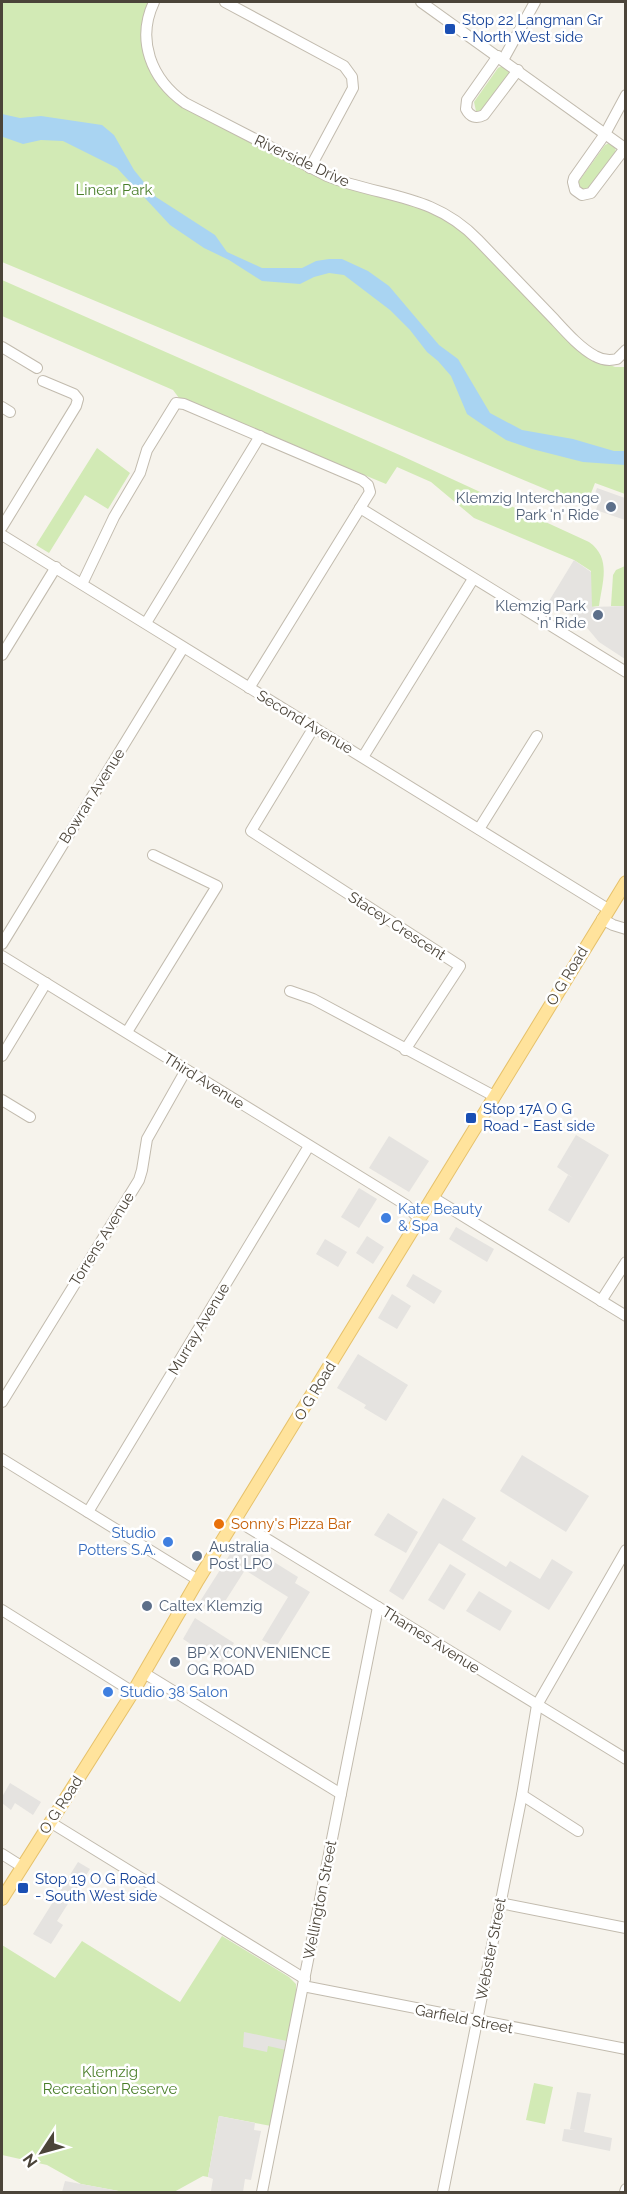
<svg xmlns="http://www.w3.org/2000/svg" width="627" height="2194" viewBox="0 0 627 2194" font-family="Raleway,sans-serif">
	<style>
		.green { fill: #d2eab5 }
		.parking { fill: #e5e3e0 }
		.water { fill: #a9d4f2 }
		.lines { fill: none; stroke-linecap: round; stroke-linejoin: round }
		.minor-casing { stroke: #c2bbae; stroke-width: 12 }
		.major-casing { stroke: #e6c16a; stroke-width: 14 }
		.minor { stroke: #fff; stroke-width: 10 }
		.major { stroke: #ffe39c; stroke-width: 12 }
		.transit-dot { fill: #1a4fb4; stroke: #fff; stroke-width: 2 }
		.service-dot { fill: #5c6f8a; stroke: #fff; stroke-width: 2 }
		.shop-dot { fill: #3f7fe0; stroke: #fff; stroke-width: 2 }
		.food-dot { fill: #e8710a; stroke: #fff; stroke-width: 2 }
		.labels { text-anchor: middle; stroke-width: 5; stroke-linejoin: round; paint-order: stroke }
		.transit-label { font-size: 15px; fill: #164399; stroke: #fff; text-anchor: start }
		.street-label { font-size: 15px; fill: #4b4439; stroke: #fff }
		.park-label { font-size: 15px; fill: #4a7f2a; stroke: #fff }
		.service-label { font-size: 15px; fill: #4e5e75; stroke: #fff; text-anchor: start }
		.shop-label { font-size: 15px; fill: #366cbe; stroke: #fff; text-anchor: start }
		.food-label { font-size: 15px; fill: #c56008; stroke: #fff; text-anchor: start }
	</style>
	<rect width="100%" height="100%" fill="#f6f3ec"/>
	<g class="green">
		<polygon points="2,2 155,2 146,35 164,87 318,175 420,204 454,222 597,360 615,367 625,367 625,494 595,483 586,506 2,262"/>
		<polygon points="502,66 508,69 510,73 481,112 476,111 474,102 498,68"/>
		<polygon points="609,143 615,146 616,154 589,191 581,191 578,184 579,181 605,145"/>
		<path d="M2,280l400,176 187,86c23,16 13,41 10,64l-8,1v-36l-17,-11 -100,-42 -43,-36 -34,-15 -11,17 -207,-86 -6,-8 -171,-74z"/>
		<polygon points="97,448 130,473 108,509 85,495 49,553 36,545"/>
		<polygon points="625,566 625,606 611,606 613,575 616,570"/>
		<polygon points="222,1936 289,1977 296,1984 296,1996 271,2126 219,2116 208,2177 203,2176 174,2192 124,2192 81,2184 47,2165 2,2155 2,1945 55,1978 82,1941 180,2002"/>
		<polygon points="534,2083 553,2087 545,2124 526,2120"/>
	</g>
	<g class="parking">
		<polygon points="597,488 625,498 625,520 596,510 598,504 592,502"/>
		<polygon points="574,560 591,572 592,607 625,606 625,659 599,642 583,623 549,601"/>
		<polygon points="576,1135 609,1155 569,1223 548,1210 568,1175 573,1178 557,1167"/>
		<polygon points="389,1136 429,1161 409,1192 369,1168"/>
		<polygon points="359,1188 377,1199 359,1228 341,1217"/>
		<polygon points="456,1227 494,1249 487,1262 449,1239"/>
		<polygon points="367,1236 384,1247 373,1264 356,1253"/>
		<polygon points="325,1239 347,1252 338,1267 316,1254"/>
		<polygon points="413,1274 442,1291 434,1304 406,1286"/>
		<polygon points="392,1294 411,1306 397,1329 378,1318"/>
		<polygon points="358,1354 408,1385 386,1421 364,1408 366,1405 337,1388"/>
		<polygon points="522,1455 589,1496 566,1532 500,1491"/>
		<polygon points="443,1498 476,1518 462,1540 506,1567 510,1561 540,1579 552,1559 573,1572 549,1610 439,1543 403,1600 389,1591"/>
		<polygon points="388,1513 418,1532 406,1553 374,1535"/>
		<polygon points="239,1540 298,1577 295,1583 310,1592 276,1647 262,1640 288,1597 245,1570 217,1614 199,1603"/>
		<polygon points="450,1564 466,1574 444,1610 428,1600"/>
		<polygon points="479,1591 512,1611 500,1631 466,1611"/>
		<polygon points="195,1618 234,1643 221,1664 183,1639"/>
		<polygon points="10,1783 41,1802 33,1815 15,1803 11,1810 2,1803 2,1797"/>
		<polygon points="78,1862 90,1869 57,1921 63,1925 51,1944 33,1934"/>
		<polygon points="244,2032 287,2041 286,2050 268,2046 267,2052 243,2047"/>
		<polygon points="577,2092 591,2094 584,2132 612,2138 610,2151 562,2141 564,2129 575,2130 570,2129"/>
		<polygon points="219,2116 255,2123 254,2130 261,2131 251,2180 245,2179 243,2192 211,2191 213,2179 208,2177"/>
		<polygon points="65,2181 81,2184 124,2192 62,2192"/>
	</g>
	<polygon class="water" points="2,114 20,118 41,116 102,125 114,135 134,170 156,197 215,235 227,252 262,268 302,268 316,261 329,259 342,259 368,271 389,286 439,345 458,359 490,413 522,430 573,439 614,451 625,451 625,465 583,462 532,449 506,440 483,425 467,414 451,376 438,361 427,352 410,330 390,310 344,275 329,273 314,277 300,284 262,281 229,260 204,248 170,225 117,168 63,141 41,140 23,144 3,137"/>
	<g class="lines">
		<g class="minor-casing">
			<g id="minor">
				<path d="M154,2c-18,38 -3,77 31,101l142,73c55,22 106,17 151,64 25,26 51,53 76,79 12,13 26,29 41,37 7,4 14,5 22,3l9,-9"/>
				<polyline points="225,2 344,66 352,77 353,88 310,168"/>
				<polyline points="421,2 626,149"/>
				<path d="M498,56l-31,44 -1,9c4,8 10,10 18,6l34,-45"/>
				<polyline points="503,60 535,2"/>
				<polyline points="625,148 591,193 582,195 575,190 573,182 574,178 605,134 626,95"/>
				<polyline points="2,347 37,368"/>
				<polyline points="2,407 10,412"/>
				<polyline points="360,508 626,672"/>
				<polyline points="2,527 76,406 78,399 74,394 43,381"/>
				<polyline points="2,535 608,909"/>
				<polyline points="82,584 114,517 140,473 147,450 176,403 184,404 362,480 368,485 370,492 249,688"/>
				<polyline points="146,623 260,436"/>
				<polyline points="2,655 56,567"/>
				<polyline points="314,727 251,831 460,966 405,1050"/>
				<polyline points="363,757 473,579"/>
				<polyline points="479,829 537,736"/>
				<polyline points="602,919 613,925 626,929"/>
				<polyline points="2,944 183,648"/>
				<polyline points="2,956 406,1205 419,1219"/>
				<polyline points="290,991 313,999 494,1096"/>
				<polyline points="127,1032 217,886 153,855"/>
				<polyline points="2,1056 46,983"/>
				<polyline points="2,1100 30,1117"/>
				<polyline points="432,1197 626,1316"/>
				<polyline points="601,1301 626,1262"/>
				<polyline points="2,1402 139,1180 142,1170 147,1139 186,1070"/>
				<polyline points="2,1459 198,1580"/>
				<polyline points="88,1512 309,1146"/>
				<polyline points="236,1520 626,1759"/>
				<polyline points="2,1610 133,1692"/>
				<polyline points="144,1673 341,1794"/>
				<polyline points="522,1795 578,1831"/>
				<polyline points="50,1822 305,1979"/>
				<polyline points="2,1854 21,1866"/>
				<polyline points="500,1903 626,1928"/>
				<polyline points="303,1986 626,2049"/>
				<polyline points="262,2192 378,1607"/>
				<polyline points="443,2192 522,1795 537,1705 626,1550"/>
				<polyline points="625,2192 626,2189"/>
			</g>
		</g>
		<g class="major-casing">
			<polyline id="major" points="2,1899 133,1692 198,1580 626,882"/>
		</g>
		<use href="#minor" class="minor"/>
		<use href="#major" class="major"/>
	</g>
	<g class="transit-dot">
		<rect x="444" y="23" width="12" height="12" rx="3"/>
		<rect x="465" y="1112" width="12" height="12" rx="3"/>
		<rect x="17" y="1882" width="12" height="12" rx="3"/>
	</g>
	<g class="service-dot">
		<circle cx="611" cy="507" r="6"/>
		<circle cx="598" cy="615" r="6"/>
		<circle cx="197" cy="1556" r="6"/>
		<circle cx="147" cy="1606" r="6"/>
		<circle cx="175" cy="1662" r="6"/>
	</g>
	<g class="shop-dot">
		<circle cx="386" cy="1218" r="6"/>
		<circle cx="168" cy="1542" r="6"/>
		<circle cx="108" cy="1692" r="6"/>
	</g>
	<circle class="food-dot" cx="219" cy="1524" r="6"/>
	<g class="labels">
		<g class="transit-label">
			<text x="462" y="25">Stop 22 Langman Gr<tspan x="462" dy="17">- North West side</tspan></text>
			<text x="483" y="1114">Stop 17A O G<tspan x="483" dy="17">Road - East side</tspan></text>
			<text x="35" y="1884">Stop 19 O G Road<tspan x="35" dy="17">- South West side</tspan></text>
		</g>
		<g class="street-label">
			<text transform="translate(302 161) rotate(25)" y="5">Riverside Drive</text>
			<text transform="translate(305 722) rotate(31)" y="5">Second Avenue</text>
			<text transform="translate(92 796) rotate(-58)" y="5">Bowran Avenue</text>
			<text transform="translate(397 926) rotate(33)" y="5">Stacey Crescent</text>
			<text transform="translate(567 976) rotate(-59)" y="5">O G Road</text>
			<text transform="translate(204 1081) rotate(32)" y="5">Third Avenue</text>
			<text transform="translate(102 1239) rotate(-58)" y="5">Torrens Avenue</text>
			<text transform="translate(199 1329) rotate(-59)" y="5">Murray Avenue</text>
			<text transform="translate(315 1391) rotate(-59)" y="5">O G Road</text>
			<text transform="translate(431 1640) rotate(32)" y="5">Thames Avenue</text>
			<text transform="translate(61 1805) rotate(-57)" y="5">O G Road</text>
			<text transform="translate(320 1900) rotate(-79)" y="5">Wellington Street</text>
			<text transform="translate(491 1949) rotate(-79)" y="5">Webster Street</text>
			<text transform="translate(464 2019) rotate(11)" y="5">Garfield Street</text>
		</g>
		<g class="park-label">
			<text x="114" y="195">Linear Park</text>
			<text x="110" y="2077">Klemzig<tspan x="110" dy="17">Recreation Reserve</tspan></text>
		</g>
		<g class="service-label">
			<text x="599" y="503" text-anchor="end">Klemzig Interchange<tspan x="599" dy="17">Park 'n' Ride</tspan></text>
			<text x="586" y="611" text-anchor="end">Klemzig Park<tspan x="586" dy="17">'n' Ride</tspan></text>
			<text x="209" y="1552">Australia<tspan x="209" dy="17">Post LPO</tspan></text>
			<text x="159" y="1611">Caltex Klemzig</text>
			<text x="187" y="1658">BP X CONVENIENCE<tspan x="187" dy="17">OG ROAD</tspan></text>
		</g>
		<g class="shop-label">
			<text x="398" y="1214">Kate Beauty<tspan x="398" dy="17">&amp; Spa</tspan></text>
			<text x="156" y="1538" text-anchor="end">Studio<tspan x="156" dy="17">Potters S.A.</tspan></text>
			<text x="120" y="1697">Studio 38 Salon</text>
		</g>
		<g class="food-label">
			<text x="231" y="1529">Sonny's Pizza Bar</text>
		</g>
	</g>
	<rect width="627" height="2194" fill="none" stroke="#4b4439" stroke-width="6"/>
	<g transform="translate(42 2152) rotate(234)" stroke="#ffffff" stroke-width="4.5" paint-order="stroke">
	<path d="M0-4.5L10 22L0 15L-10 22Z" fill="#4b4439"/>
	<text y="-9" font-size="16" font-weight="bold" text-anchor="middle" fill="#4b4439">N</text>
	</g>
</svg>
